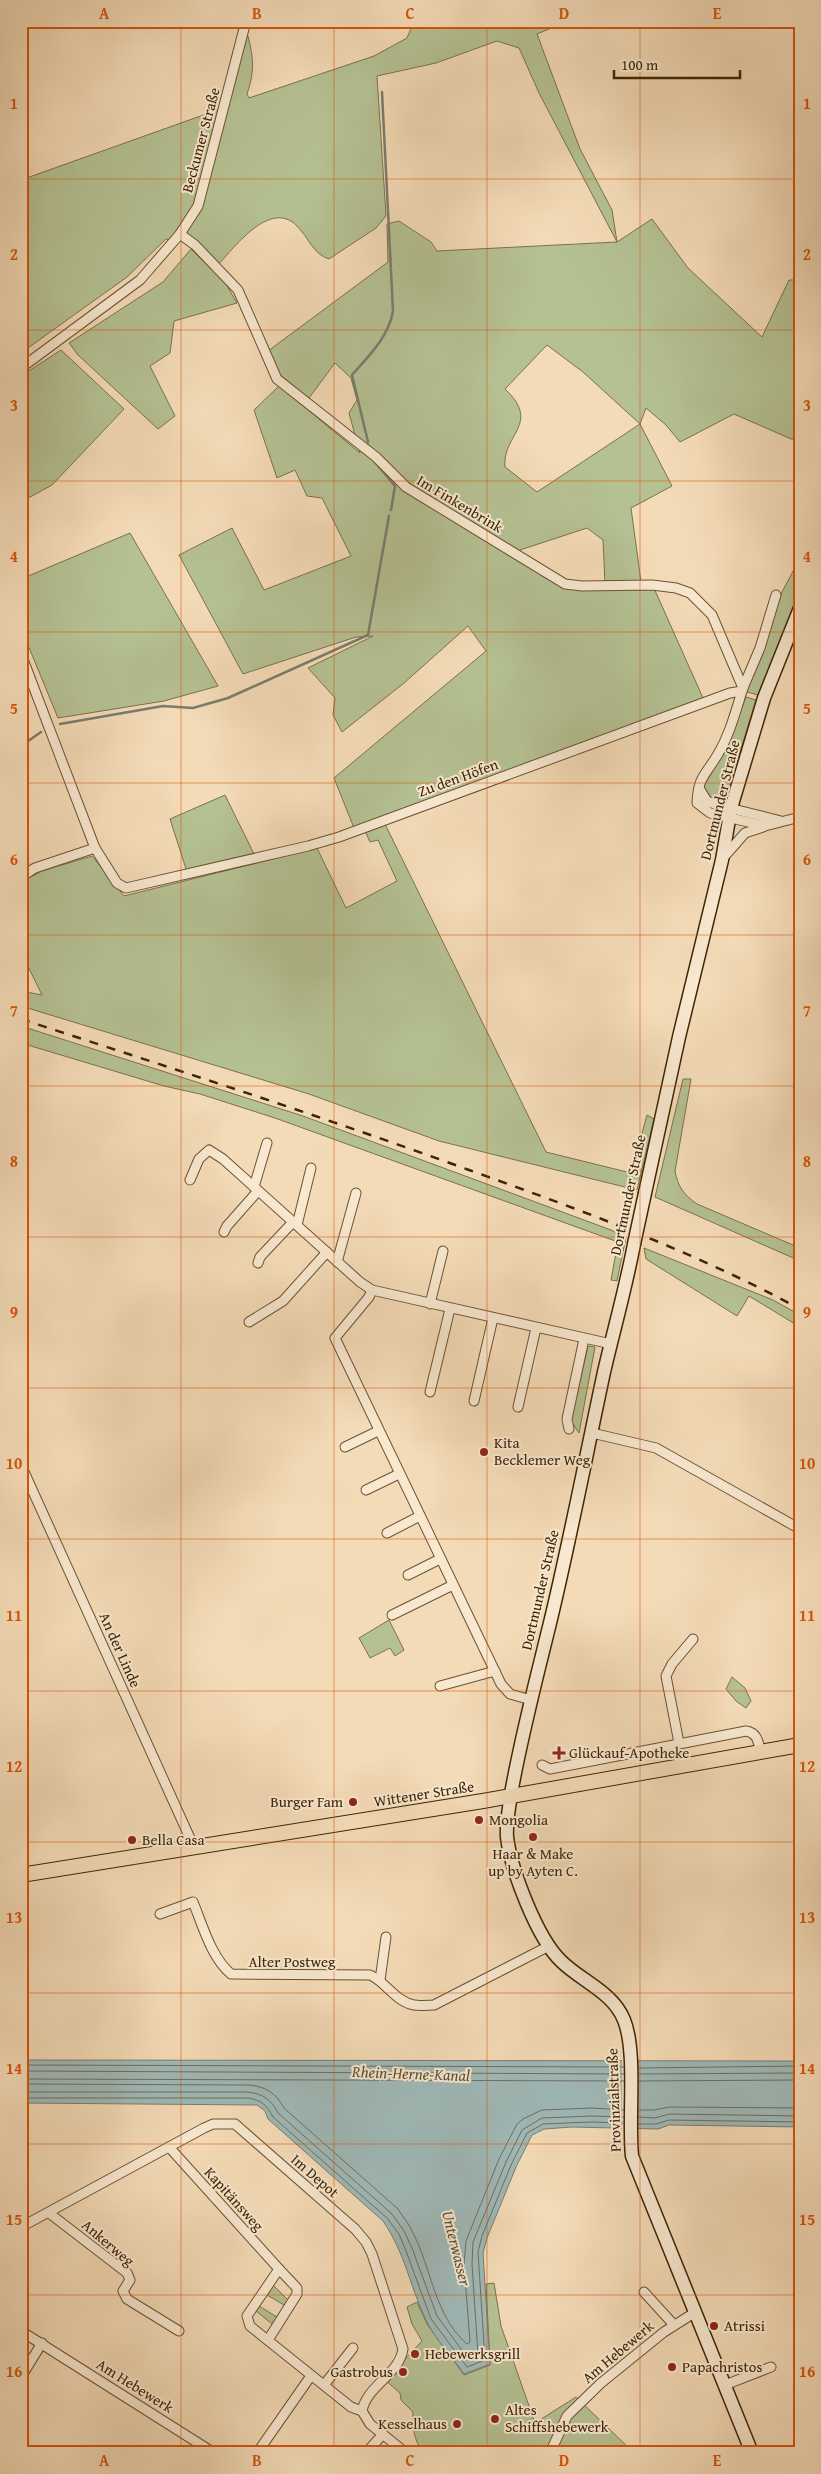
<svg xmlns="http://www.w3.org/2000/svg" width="821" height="2474" viewBox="0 0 821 2474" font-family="'Gentium Book Plus',serif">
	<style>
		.green { fill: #b5c193; stroke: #7a724b; fill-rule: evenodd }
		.water { fill: #9fb9b8; stroke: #787d70 }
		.pier { fill: #f4dbb7 }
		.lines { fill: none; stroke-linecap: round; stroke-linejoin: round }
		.shore { stroke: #6e6e5e; stroke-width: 1 }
		.stream { stroke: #787d70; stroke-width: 2.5 }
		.minor-casing { stroke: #6c5230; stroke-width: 11 }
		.secondary-casing { stroke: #3e2403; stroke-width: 15 }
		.primary-casing { stroke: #3e2403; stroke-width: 16 }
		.minor { stroke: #f8e8d0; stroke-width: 9 }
		.secondary { stroke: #f8e8d0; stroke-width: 12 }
		.primary { stroke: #f4dbb7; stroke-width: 14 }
		.rail { stroke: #3e2403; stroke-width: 2.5; stroke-dasharray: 9 9; stroke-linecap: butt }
		.secondary-bridge-casing { stroke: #3e2403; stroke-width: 15; stroke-linecap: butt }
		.secondary-bridge { stroke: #f8e8d0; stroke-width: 12 }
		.grid { fill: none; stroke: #d7540b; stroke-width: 1; stroke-opacity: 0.55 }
		.poi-dot { fill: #8f2418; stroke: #f8e8d0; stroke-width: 2 }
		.labels { text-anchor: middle; stroke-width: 4; stroke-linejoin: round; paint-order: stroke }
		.street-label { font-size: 15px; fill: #3e2403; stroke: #f8e8d0 }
		.poi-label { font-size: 15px; fill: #3e2403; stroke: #f8e8d0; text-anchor: start }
		.water-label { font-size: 16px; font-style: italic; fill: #5b5139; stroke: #f8e8d0 }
		.neatline { fill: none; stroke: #d7540b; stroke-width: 2 }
		.grid-label { font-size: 16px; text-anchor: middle; font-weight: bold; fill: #d7540b }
	</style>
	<rect width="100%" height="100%" fill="#f4dbb7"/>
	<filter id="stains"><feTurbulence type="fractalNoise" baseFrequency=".004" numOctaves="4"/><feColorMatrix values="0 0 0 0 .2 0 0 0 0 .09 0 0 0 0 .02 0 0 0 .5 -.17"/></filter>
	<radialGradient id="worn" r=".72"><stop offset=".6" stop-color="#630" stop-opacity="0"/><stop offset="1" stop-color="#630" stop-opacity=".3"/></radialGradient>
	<g class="green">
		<path d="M414,21h154l-31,13 43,115 32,61 5,32 35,-23 36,49 74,69 27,-57h11v160l-9,-1 -57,-25 -54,28 -14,-17 -20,-17 -6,16 32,62 -41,22 10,74 -36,1 -2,-43 -16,-12 -67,22 -3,6 37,25 99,5 50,112 -349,130 -20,-50 152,-127 -18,-25 -64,57 -62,49 -9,-17 2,-17 -27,-30 65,-32 -17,1 -113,37 -64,-119 53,-27 32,62 87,-34 -29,-58 -15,-2 -12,-26 -18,8 -23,-68 25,-24 81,67 -11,-40 8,-13 -6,-22 -16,-15 -26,35 -30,-24 -11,-23 120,-89 -1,-38 12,-3 32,21 6,9 180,-9 -78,-149 -20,-45 -22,-7 -61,22 -59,13 9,140 -10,12 -47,31c-16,-5 -20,-21 -32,-33 -26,-27 -62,20 -78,38l-29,-29 -2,1 -5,-3 17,-26 45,-181c8,27 11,42 2,68l2,4 125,-42 33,-18zM547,345l36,27 57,52 -103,68 -32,-25c-3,-33 37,-43 0,-78z"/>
		<polygon points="223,108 196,206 170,240 166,239 127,277 21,353 21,180"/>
		<polygon points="191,249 226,284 237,303 174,321 170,353 150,366 175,416 158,429 78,355 69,343 163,282"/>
		<polygon points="61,350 124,409 52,485 21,502 21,376"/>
		<polygon points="130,533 218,686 164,701 58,718 21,628 21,579"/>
		<polygon points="800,558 800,591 758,695 747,692 782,592"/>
		<polygon points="746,697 756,700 729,788 721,798 710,798 703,788 703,783 727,747"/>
		<polygon points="225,795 255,856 187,872 170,819"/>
		<polygon points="384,822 546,1152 631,1173 647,1115 654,1119 637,1190 439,1141 309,1094 21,1006 21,991 42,995 21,952 21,882 42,871 92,856 124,896 317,848 346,908 397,881 378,840 370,842 365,831"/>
		<polygon points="21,1026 303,1116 611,1230 626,1237 617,1281 611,1280 618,1242 275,1118 200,1094 164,1086 21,1043"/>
		<path d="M683,1079h8l-16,92c3,16 9,24 22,33l103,44v13l-145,-64z"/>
		<polygon points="644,1248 773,1300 800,1315 800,1327 749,1296 737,1316 646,1259"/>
		<polygon points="588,1346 595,1347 579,1433 571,1421"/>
		<polygon points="389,1620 404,1650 395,1656 390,1648 370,1658 359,1638"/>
		<polygon points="732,1677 745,1688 751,1701 746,1708 736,1701 726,1689"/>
		<path d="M494,2283l7,43 34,97 41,-26 58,56h-211c-9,-13 -11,-26 -10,-41l-12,-12 -1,-7 -15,-13 37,-39 -10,-17 -5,-17 10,-5 10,22 37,51 26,-10 -4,-81z"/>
		<polygon points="273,2285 288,2300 284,2305 267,2295"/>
		<polygon points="259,2306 277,2317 272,2324 256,2311"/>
	</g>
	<path class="water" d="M21,2060l779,1v66l-131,-2 -11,4 -86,-2 -28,2 -12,6 -16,32 -29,71 -4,15 7,111 -26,10c-12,-17 -29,-35 -38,-54 -16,-33 -21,-68 -43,-99l-115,-102 -3,-8 -8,-6 -236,-2z"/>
	<rect class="pier" x="622" y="2060" width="15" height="71"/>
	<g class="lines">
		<g class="shore">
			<polyline points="21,2065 624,2067"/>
			<polyline points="639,2068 800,2066"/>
			<polyline points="21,2071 624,2074"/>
			<polyline points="639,2074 800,2073"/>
			<polyline points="21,2079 624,2081"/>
			<polyline points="639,2081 800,2080"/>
			<path d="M21,2084l227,1c17,1 28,8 36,23l114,101c4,7 10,13 13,20 20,36 23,87 56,115l3,-2 -6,-78 2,-23 33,-82 18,-35 6,-5 19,-9 50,-2 32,2"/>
			<path d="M21,2092h227c15,2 23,7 30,21l114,101 12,17 8,17 25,68 32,44 9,-5 -6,-91 1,-22 33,-80 16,-32 20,-12 50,-2 31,1"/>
			<path d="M21,2098h227c13,2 19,7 25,19l114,101 12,16 7,17 25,68 36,48 18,-7 -7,-108 4,-16 29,-71 16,-32 16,-9 49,-2 31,1"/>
			<polyline points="639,2110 654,2110 669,2107 800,2108"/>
			<polyline points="638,2117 655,2118 669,2114 800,2116"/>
			<polyline points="638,2124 656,2124 669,2120 800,2122"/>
		</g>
		<g class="stream">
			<path d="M368,442l-16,-67c17,-19 37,-39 41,-64l-11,-219"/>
			<polyline points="375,462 395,486 391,510"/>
			<polyline points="60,724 163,706 193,708 228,698 368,635 389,516"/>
			<polyline points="21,746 41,732"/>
		</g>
		<g class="minor-casing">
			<g id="minor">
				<path d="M180,234l15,11 43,45 39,89 99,78 30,30 159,97 17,2 70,-1 24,3 14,5 22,22 31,73c-7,22 -13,46 -25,66 -12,21 -20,22 -21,49l13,10 55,13 35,-9"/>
				<polyline points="21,368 140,280 180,234 198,206 246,21"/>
				<polyline points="21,654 95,848"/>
				<polyline points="743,688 760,648 776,595"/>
				<polyline points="699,788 707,801 717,805 781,821"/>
				<polyline points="723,858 745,833 763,827"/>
				<polyline points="21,877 35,868 95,848 117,883 126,888 308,846 339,837 730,693 742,691"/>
				<polyline points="190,1180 199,1159 209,1150 223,1159 360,1282 372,1290 611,1344"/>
				<polyline points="254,1187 267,1143"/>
				<polyline points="297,1225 311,1168"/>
				<polyline points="224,1232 227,1226 258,1191"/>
				<polyline points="337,1262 356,1193"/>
				<polyline points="258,1263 260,1257 293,1222"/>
				<polyline points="372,1290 369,1297 335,1338 501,1684 510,1694 531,1700"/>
				<polyline points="430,1304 443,1251"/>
				<polyline points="249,1322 283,1301 327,1252"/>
				<polyline points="430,1392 450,1309"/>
				<polyline points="474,1401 493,1318"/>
				<polyline points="518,1407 536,1328"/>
				<polyline points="569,1429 567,1419 584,1339"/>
				<polyline points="592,1433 656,1448 800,1529"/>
				<polyline points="345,1447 378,1431"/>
				<polyline points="21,1465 194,1847"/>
				<polyline points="366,1490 399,1474"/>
				<polyline points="387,1533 420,1516"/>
				<polyline points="408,1575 440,1559"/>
				<polyline points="392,1615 453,1585"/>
				<polyline points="440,1686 495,1671"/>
				<polyline points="679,1743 666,1676 672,1664 693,1639"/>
				<path d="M542,1765l8,4 196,-38c12,2 12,11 15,22"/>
				<path d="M160,1914l33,-12c10,24 18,55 38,72l139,1c16,7 26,27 44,30 6,1 14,0 20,0l115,-59"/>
				<polyline points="380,1980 386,1937"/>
				<polyline points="169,2147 279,2269 247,2316 250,2326 351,2407 362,2411"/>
				<polyline points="49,2213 127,2273 130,2280 123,2291 127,2299 179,2331"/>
				<path d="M21,2227l183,-99 9,-4h22l120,105 11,13 6,12 31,95c-4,26 -36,36 -41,62l8,13 36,29"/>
				<polyline points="644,2292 674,2325"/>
				<polyline points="21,2331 214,2453"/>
				<polyline points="268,2340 297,2294 297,2288 279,2269"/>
				<polyline points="21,2377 42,2343"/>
				<polyline points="324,2385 353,2348"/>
				<polyline points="725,2385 771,2367"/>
				<polyline points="257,2453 308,2380"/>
				<polyline points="366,2453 383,2434"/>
				<polyline points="550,2453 567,2416 601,2383 664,2332 694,2313"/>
			</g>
		</g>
		<g class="secondary-casing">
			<g id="secondary">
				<polyline points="645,1193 679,1037 722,860 731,808 764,698 800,608"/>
				<path d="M634,1244c-8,43 -20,85 -30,128 -18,84 -34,168 -54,251 -14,57 -29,114 -39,171 -2,15 -5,28 -4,43 4,33 30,101 54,124 20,20 52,31 63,59 13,32 4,98 8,136l120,297"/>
			</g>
		</g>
		<g class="primary-casing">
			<polyline id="primary" points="21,1875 483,1801 800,1745"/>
		</g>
		<use href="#minor" class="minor"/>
		<use href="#secondary" class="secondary"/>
		<use href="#primary" class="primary"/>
		<path class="rail" d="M21,1019c150,49 300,97 448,151 112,40 226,82 331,139"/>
		<g class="secondary-bridge-casing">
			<polyline id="secondary-bridge" points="634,1244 645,1193"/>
		</g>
		<use href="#secondary-bridge" class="secondary-bridge"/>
	</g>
	<path class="grid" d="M181,21v2432M334,21v2432M487,21v2432M640,21v2432M21,179h779M21,330h779M21,481h779M21,632h779M21,783h779M21,935h779M21,1086h779M21,1237h779M21,1388h779M21,1539h779M21,1691h779M21,1842h779M21,1993h779M21,2144h779M21,2295h779"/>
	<g class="poi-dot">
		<circle cx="484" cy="1452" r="5"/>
		<path d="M556.5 1745.5h5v5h5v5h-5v5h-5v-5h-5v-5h5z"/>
		<circle cx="353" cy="1802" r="5"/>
		<circle cx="479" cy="1820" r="5"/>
		<circle cx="533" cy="1837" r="5"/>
		<circle cx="132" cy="1840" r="5"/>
		<circle cx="714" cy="2326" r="5"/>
		<circle cx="415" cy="2354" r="5"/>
		<circle cx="672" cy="2367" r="5"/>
		<circle cx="403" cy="2372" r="5"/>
		<circle cx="495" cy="2419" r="5"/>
		<circle cx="457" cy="2424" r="5"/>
	</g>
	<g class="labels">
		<g class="street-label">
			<text transform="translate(201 140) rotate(-75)" y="5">Beckumer Straße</text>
			<text transform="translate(460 504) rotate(31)" y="5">Im Finkenbrink</text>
			<text transform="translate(458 778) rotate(-20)" y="5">Zu den Höfen</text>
			<text transform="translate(720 800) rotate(-76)" y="5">Dortmunder Straße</text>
			<text transform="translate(628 1195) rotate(-78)" y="5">Dortmunder Straße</text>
			<text transform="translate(540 1590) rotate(-77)" y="5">Dortmunder Straße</text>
			<text transform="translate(120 1650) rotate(66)" y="5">An der Linde</text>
			<text transform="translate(424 1794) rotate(-9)" y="5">Wittener Straße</text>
			<text x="292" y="1967">Alter Postweg</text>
			<text transform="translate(614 2100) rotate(-92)" y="5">Provinzialstraße</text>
			<text transform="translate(315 2176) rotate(41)" y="5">Im Depot</text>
			<text transform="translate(234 2199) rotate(48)" y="5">Kapitänsweg</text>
			<text transform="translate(108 2243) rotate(40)" y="5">Ankerweg</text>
			<text transform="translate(618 2352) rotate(-40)" y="5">Am Hebewerk</text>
			<text transform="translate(135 2386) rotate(32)" y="5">Am Hebewerk</text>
		</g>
		<g class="poi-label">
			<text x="494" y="1448">Kita<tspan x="494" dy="17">Becklemer Weg</tspan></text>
			<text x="569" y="1758">Glückauf-Apotheke</text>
			<text x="343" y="1807" text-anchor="end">Burger Fam</text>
			<text x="489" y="1825">Mongolia</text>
			<text x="142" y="1845">Bella Casa</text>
			<text x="533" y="1859" text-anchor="middle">Haar &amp; Make<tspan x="533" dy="17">up by Ayten C.</tspan></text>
			<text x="724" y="2331">Atrissi</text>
			<text x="425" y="2359">Hebewerksgrill</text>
			<text x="682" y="2372">Papachristos</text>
			<text x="393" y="2377" text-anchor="end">Gastrobus</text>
			<text x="505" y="2415">Altes<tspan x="505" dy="17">Schiffshebewerk</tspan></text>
			<text x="447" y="2429" text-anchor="end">Kesselhaus</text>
		</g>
		<g class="water-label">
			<text transform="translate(411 2073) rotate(2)" y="6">Rhein-Herne-Kanal</text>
			<text transform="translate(457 2248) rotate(76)" y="6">Unterwasser</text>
		</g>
	</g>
	<rect width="821" height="2474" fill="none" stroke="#f4dbb7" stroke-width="55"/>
	<path d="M614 70v8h126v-8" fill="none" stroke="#3e2403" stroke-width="2.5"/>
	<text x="621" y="70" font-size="15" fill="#3e2403" stroke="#f8e8d0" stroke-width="4" paint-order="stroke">100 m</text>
	<rect x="28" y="28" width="766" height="2418" class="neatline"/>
	<g class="grid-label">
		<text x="104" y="19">A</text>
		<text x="257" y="19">B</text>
		<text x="410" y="19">C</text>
		<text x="564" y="19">D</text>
		<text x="717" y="19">E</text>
		<text x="14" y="109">1</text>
		<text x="807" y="109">1</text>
		<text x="14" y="260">2</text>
		<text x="807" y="260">2</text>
		<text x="14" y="411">3</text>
		<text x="807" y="411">3</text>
		<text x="14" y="562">4</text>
		<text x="807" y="562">4</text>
		<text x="14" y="714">5</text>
		<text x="807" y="714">5</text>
		<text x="14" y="865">6</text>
		<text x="807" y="865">6</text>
		<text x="14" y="1016">7</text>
		<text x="807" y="1016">7</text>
		<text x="14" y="1167">8</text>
		<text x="807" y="1167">8</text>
		<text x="14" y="1318">9</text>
		<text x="807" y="1318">9</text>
		<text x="14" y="1469">10</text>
		<text x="807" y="1469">10</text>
		<text x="14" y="1621">11</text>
		<text x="807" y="1621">11</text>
		<text x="14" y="1772">12</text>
		<text x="807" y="1772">12</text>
		<text x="14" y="1923">13</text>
		<text x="807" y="1923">13</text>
		<text x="14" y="2074">14</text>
		<text x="807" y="2074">14</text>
		<text x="14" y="2225">15</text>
		<text x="807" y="2225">15</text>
		<text x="14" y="2377">16</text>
		<text x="807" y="2377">16</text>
		<text x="104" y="2466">A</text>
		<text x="257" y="2466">B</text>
		<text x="410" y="2466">C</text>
		<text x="564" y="2466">D</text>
		<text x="717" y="2466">E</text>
	</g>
	<rect width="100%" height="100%" filter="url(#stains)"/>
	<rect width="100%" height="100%" fill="url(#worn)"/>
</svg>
